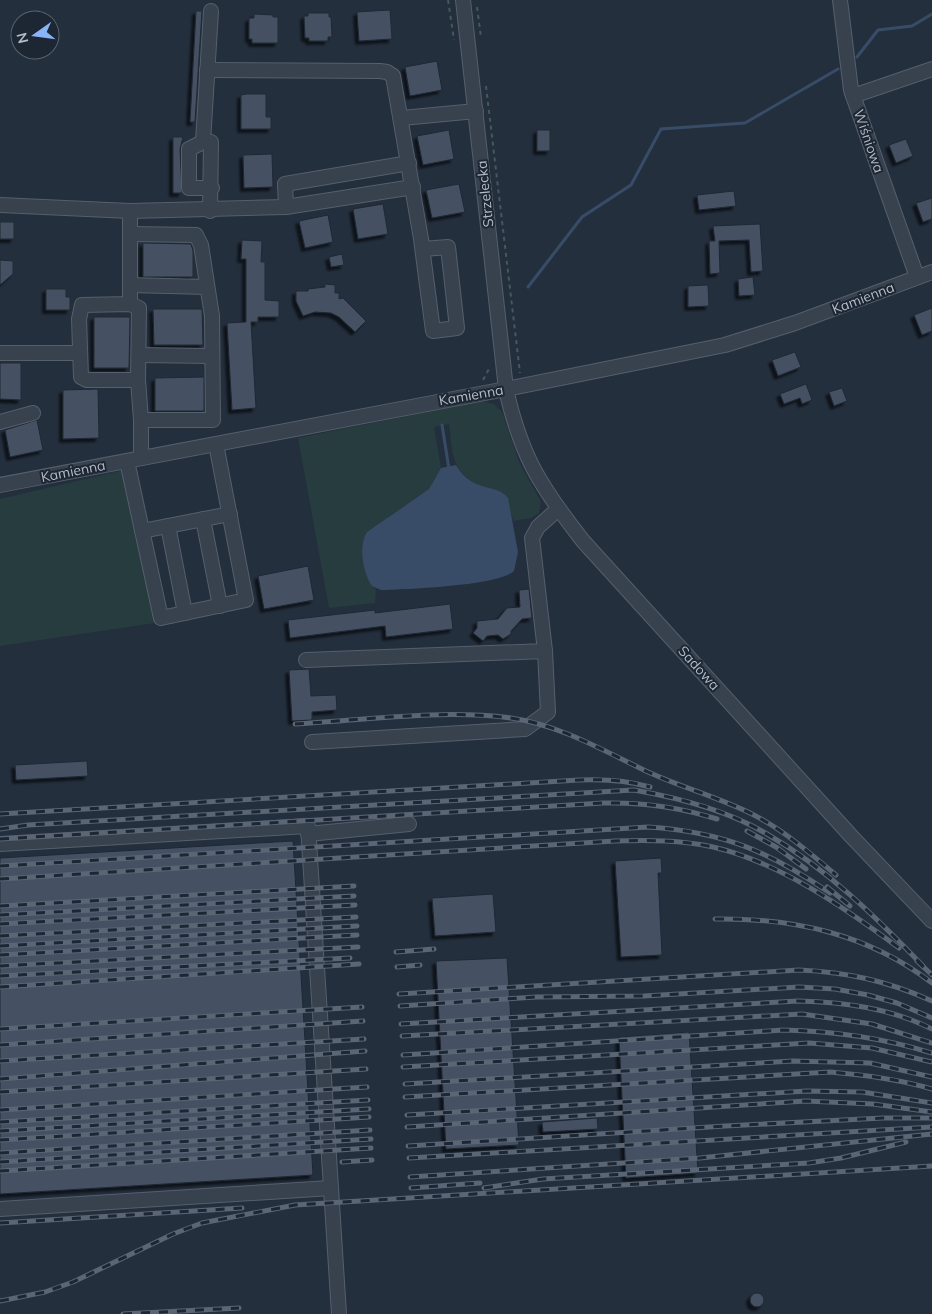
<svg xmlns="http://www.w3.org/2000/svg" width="932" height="1314" viewBox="0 0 932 1314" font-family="Mulish,sans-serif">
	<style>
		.green { fill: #263c3f }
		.water { fill: #394c67 }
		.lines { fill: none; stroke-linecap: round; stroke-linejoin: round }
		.stream { stroke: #394c67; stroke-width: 3 }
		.building { fill: #455162; stroke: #1f2835; filter: url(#shadow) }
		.minor-casing { stroke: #565f6c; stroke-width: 16 }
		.path { stroke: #44595c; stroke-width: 2; stroke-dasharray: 4 4; stroke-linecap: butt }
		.minor { stroke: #38414e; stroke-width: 14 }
		.rail-casing { stroke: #5a6575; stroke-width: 5 }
		.rail { stroke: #1d2633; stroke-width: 3; stroke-dasharray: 9; stroke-linecap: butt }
		.labels { text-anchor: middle; stroke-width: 4; stroke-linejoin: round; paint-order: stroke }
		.street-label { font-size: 14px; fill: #b4bcc9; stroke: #1d2633 }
	</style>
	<defs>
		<filter id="shadow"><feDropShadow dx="-3.5" dy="3.5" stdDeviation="1" flood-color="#0009"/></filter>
	</defs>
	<rect width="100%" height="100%" fill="#242f3e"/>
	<g class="green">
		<path d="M481,401l13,3 8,8 17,50 22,40 -2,11 -8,5 -18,3c-5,-29 -39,-30 -54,-52 -8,-11 -8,-32 -10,-45l-15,3 7,41 -12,21 -41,28 -16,69 4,3 -1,14 -46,5 -31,-170z"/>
		<polygon points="124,470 155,623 0,646 0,499"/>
	</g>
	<path class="water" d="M456,465c17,29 41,18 52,33l10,54 -4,19c-17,15 -107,18 -133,19l-9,-4c-9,-13 -14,-40 -5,-54l62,-43 12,-21z"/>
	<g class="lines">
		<g class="stream">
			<polyline points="857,57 878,30 912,26 932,14"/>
			<polyline points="528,287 582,217 631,185 661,129 745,123 838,69"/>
			<polyline points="442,425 449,469"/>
		</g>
	</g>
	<g class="building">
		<polygon points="390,10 392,39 359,41 357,12"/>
		<polygon points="196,11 202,11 195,122 190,122"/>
		<polygon points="308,13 329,13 329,17 331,17 332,37 328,37 328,41 309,41 309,38 305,38 304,16 308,16"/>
		<polygon points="254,14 273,15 273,17 278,17 278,43 252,43 252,39 249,39 249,18 254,18"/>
		<polygon points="437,61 442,90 410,96 405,67"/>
		<polygon points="246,94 266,94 266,117 271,117 271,129 241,129 241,95"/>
		<polygon points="449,130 454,159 423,165 417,136"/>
		<rect x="537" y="130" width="13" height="21"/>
		<polygon points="173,137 183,137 180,149 182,193 173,193"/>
		<polygon points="906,139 913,156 896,163 889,145"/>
		<polygon points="272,154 273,187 244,188 243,155"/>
		<polygon points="459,184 465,212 432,218 426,190"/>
		<polygon points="734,191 736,206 699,210 697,195"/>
		<polygon points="932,198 932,219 923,222 916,203"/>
		<polygon points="383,204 388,234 358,239 353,209"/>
		<polygon points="328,215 333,242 305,248 299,221"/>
		<rect x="0" y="222" width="14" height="17"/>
		<polygon points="760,224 763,271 751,272 749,240 719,241 720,273 710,274 709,241 715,241 713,226"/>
		<polygon points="242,240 262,241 261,262 265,262 265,300 279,301 279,317 258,317 258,322 251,322 256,408 232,410 227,323 246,322 246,259 241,259"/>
		<polygon points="143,243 191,244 193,251 193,277 143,277"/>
		<polygon points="342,254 344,265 331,267 329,257"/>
		<polygon points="0,260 13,261 13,274 0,285"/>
		<polygon points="753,277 755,295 739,296 738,279"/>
		<polygon points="325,284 335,285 335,293 339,293 339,299 343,298 366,321 355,332 339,317 331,313 315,312 303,316 296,301 296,291 308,291 308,289 325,287"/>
		<polygon points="708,285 709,306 688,307 688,286"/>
		<polygon points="46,289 66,289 66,297 70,297 70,310 46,310"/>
		<polygon points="932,308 932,331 922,335 914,315"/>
		<polygon points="153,309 202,309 203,345 154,345"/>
		<polygon points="94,317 130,317 129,368 94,368"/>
		<polygon points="795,352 801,367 778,376 772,360"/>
		<polygon points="0,363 21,363 21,400 0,399"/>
		<polygon points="204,377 204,411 155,411 155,378"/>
		<polygon points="806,384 812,400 802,404 800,398 784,404 780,394"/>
		<polygon points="842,388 847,401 834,406 829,392"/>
		<polygon points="98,389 99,438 63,439 63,390"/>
		<polygon points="37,420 43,450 10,457 5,430"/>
		<polygon points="308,566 314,600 264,609 258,576"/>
		<polygon points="529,589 532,618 522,619 511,631 511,634 503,639 498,635 487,636 483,641 473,633 477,628 477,621 498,619 507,608 520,607 519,590"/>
		<polygon points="450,604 453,629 386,637 385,626 290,638 288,620 375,610 375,613"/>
		<polygon points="309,669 311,696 336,695 337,710 312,712 312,720 292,721 289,670"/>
		<polygon points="87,761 88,776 16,780 15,765"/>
		<polygon points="293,841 313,1175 0,1194 0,858"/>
		<polygon points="661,858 662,873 658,873 662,955 621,957 615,861"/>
		<polygon points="493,894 496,932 435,936 432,898"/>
		<polygon points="507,958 519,1145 446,1149 436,961"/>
		<polygon points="689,1032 698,1173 626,1178 619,1037"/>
		<polygon points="597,1118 598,1129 543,1132 542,1122"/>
		<circle cx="757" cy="1300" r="7"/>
	</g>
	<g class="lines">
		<g class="minor-casing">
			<g id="minor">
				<path d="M463,0l43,389c15,68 35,98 77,152l269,296 80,84"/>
				<polyline points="840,0 851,90 917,277"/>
				<polyline points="207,70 380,71 387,72 393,76 421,239 433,331 457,328 448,247 423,249"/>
				<polyline points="853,96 932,69"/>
				<polyline points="402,118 476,111"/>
				<polyline points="203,142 211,11"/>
				<polyline points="409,163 285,184 286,207 413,187"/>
				<polyline points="0,205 130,211 286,207"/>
				<polyline points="130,211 130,304 82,305 79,319 81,377 87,380 138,380 139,308 130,304"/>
				<polyline points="210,211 211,142 203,142 189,149 189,188 212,188"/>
				<polyline points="130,234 196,235 201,245 212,316 213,420 141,420 138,380"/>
				<polyline points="130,285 207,287"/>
				<polyline points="0,353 80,353"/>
				<polyline points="139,355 212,356"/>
				<polyline points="0,422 33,413"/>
				<polyline points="141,458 141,420"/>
				<polyline points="127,461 161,618 246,600 216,444"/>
				<polyline points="0,485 506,389 725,345 795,323 932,272"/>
				<polyline points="203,519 220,606"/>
				<polyline points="168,526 185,613"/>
				<polyline points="142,531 230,514"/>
				<polyline points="306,660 545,651 532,538 538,527 558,509"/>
				<polyline points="312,742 525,729 548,712 545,651"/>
				<polyline points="308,834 409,824"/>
				<polyline points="0,844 308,826 339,1314"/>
				<polyline points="0,1209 331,1188"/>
			</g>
		</g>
		<g class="path">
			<polyline points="448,0 454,40"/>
			<polyline points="477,7 481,37"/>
			<polyline points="486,86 520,373"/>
			<polyline points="483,380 490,367"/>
		</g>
		<use href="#minor" class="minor"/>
		<g class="rail-casing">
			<g id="rail">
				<path d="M295,724c69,-4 148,-15 216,-6 49,7 93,33 137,54 33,15 69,25 102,41 32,16 59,39 86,62"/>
				<path d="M0,814l579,-34c25,-1 47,0 71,7"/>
				<path d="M0,829l28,-4 606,-35c46,8 93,20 133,44 59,34 109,83 156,132"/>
				<polyline points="747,831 776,847 806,869"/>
				<path d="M0,839l603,-36c40,-1 76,4 114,16"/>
				<path d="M0,866l648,-39c76,5 120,24 182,66"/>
				<path d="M0,879l615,-38c33,-1 66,-1 98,6 66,15 132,61 186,101"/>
				<polyline points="827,887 850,906"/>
				<polyline points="0,906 354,886"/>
				<polyline points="0,915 354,896"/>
				<path d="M715,919c80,-1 153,15 217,64"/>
				<polyline points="0,924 355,905"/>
				<polyline points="0,936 356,917"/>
				<polyline points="0,946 357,926"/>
				<polyline points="396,952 434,949"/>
				<polyline points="0,955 357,935"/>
				<polyline points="917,961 932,975"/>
				<polyline points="0,966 358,947"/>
				<polyline points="397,967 420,965"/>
				<polyline points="0,976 350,958"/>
				<polyline points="0,987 359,964"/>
				<path d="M399,994l400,-24c48,2 89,11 133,31"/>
				<polyline points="400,1006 536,997 644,996 799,987 835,989 868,995 897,1003 932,1018"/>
				<path d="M401,1024l397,-23c46,1 92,7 134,28"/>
				<polyline points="0,1029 362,1007"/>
				<polyline points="402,1036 802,1014 872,1024 932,1043"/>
				<polyline points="0,1045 363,1021"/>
				<path d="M403,1055l380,-25c52,1 100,8 149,23"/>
				<polyline points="0,1061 364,1039"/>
				<polyline points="403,1067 809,1043 872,1048 932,1062"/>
				<polyline points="0,1079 365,1051"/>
				<polyline points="405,1084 793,1061 870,1063 932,1077"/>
				<polyline points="0,1092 366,1069"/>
				<path d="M405,1097l425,-25c35,3 68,7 102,17"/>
				<polyline points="0,1110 367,1087"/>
				<polyline points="407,1115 807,1091 862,1092 932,1103"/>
				<polyline points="0,1122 368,1100"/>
				<polyline points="407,1127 806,1101 873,1104 932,1112"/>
				<polyline points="0,1131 369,1109"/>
				<polyline points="0,1140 369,1117"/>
				<polyline points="408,1146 725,1126 883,1118 932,1118"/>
				<polyline points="0,1153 370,1130"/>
				<polyline points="409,1158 932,1127"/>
				<polyline points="0,1162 371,1139"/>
				<polyline points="342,1162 372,1160"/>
				<polyline points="0,1171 371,1148"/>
				<polyline points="410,1177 700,1158 932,1134"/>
				<polyline points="411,1188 480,1183"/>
				<polyline points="484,1188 543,1179 809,1163 841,1158 906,1142"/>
				<polyline points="0,1223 242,1208"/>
				<polyline points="0,1301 45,1292 73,1282 173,1234 202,1223 295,1205 932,1166"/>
				<polyline points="123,1314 239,1308"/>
			</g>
		</g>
		<use href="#rail" class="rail"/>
	</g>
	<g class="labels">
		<g class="street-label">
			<text transform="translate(869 141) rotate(71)" y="5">Wiśniowa</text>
			<text transform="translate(485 194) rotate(-96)" y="5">Strzelecka</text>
			<text transform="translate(863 298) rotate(-21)" y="5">Kamienna</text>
			<text transform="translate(471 395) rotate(-10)" y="5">Kamienna</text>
			<text transform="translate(73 471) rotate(-11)" y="5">Kamienna</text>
			<text transform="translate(699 668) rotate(48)" y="5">Sadowa</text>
		</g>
	</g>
	<g transform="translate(35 35) rotate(256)"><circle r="24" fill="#1d2633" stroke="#59626f"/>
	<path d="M0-4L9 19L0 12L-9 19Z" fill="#8ab4f8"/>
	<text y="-8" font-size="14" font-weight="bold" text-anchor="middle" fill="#b4bcc9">N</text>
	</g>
</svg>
